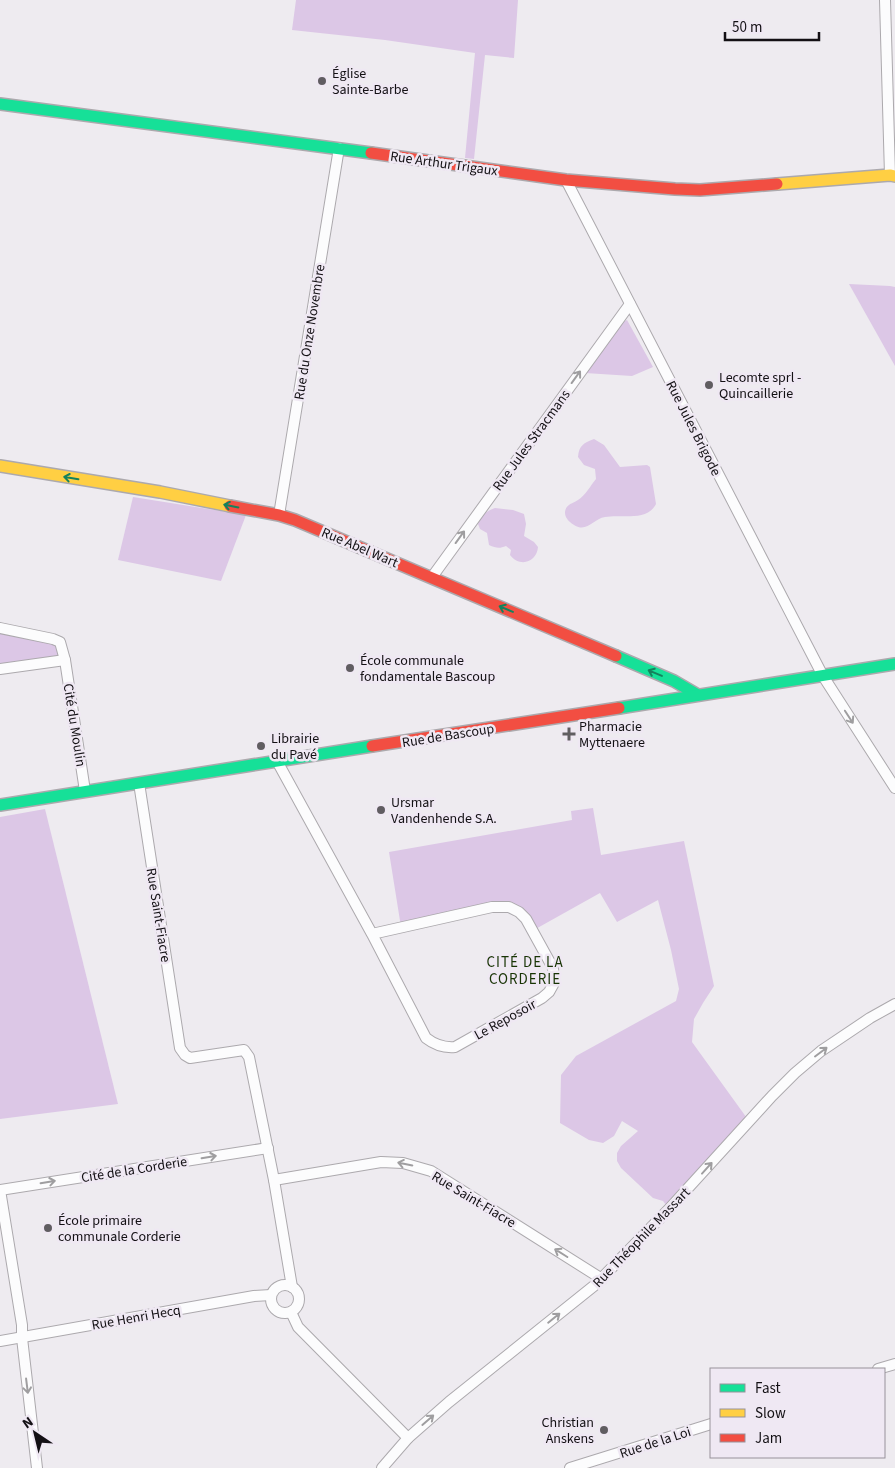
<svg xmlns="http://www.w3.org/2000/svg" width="895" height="1468" viewBox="0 0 895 1468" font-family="'Source Sans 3',sans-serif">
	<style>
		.green { fill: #dcc7e6 }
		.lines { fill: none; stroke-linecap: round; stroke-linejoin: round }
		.street-casing { stroke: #aca9ad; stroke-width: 12 }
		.fast-casing { stroke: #aca9ad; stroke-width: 14 }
		.slow-casing { stroke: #aca9ad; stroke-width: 14 }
		.jam-casing { stroke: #aca9ad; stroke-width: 14 }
		.street { stroke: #fcfcfd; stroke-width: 10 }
		.fast { stroke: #16e098; stroke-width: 11 }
		.slow { stroke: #ffcf43; stroke-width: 11 }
		.jam { stroke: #f24e42; stroke-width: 11 }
		.oneway { stroke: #9f9ea0 }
		.oneway2 { stroke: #15825d }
		.poi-dot { fill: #605d61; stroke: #efe8f3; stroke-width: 2 }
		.labels { text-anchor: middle; stroke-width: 5; stroke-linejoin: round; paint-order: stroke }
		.poi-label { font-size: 14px; fill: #131014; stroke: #efe8f3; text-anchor: start }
		.street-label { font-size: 14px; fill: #131014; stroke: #efe8f3 }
		.neighbourhood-label { font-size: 15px; letter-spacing: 1px; fill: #183404; stroke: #efe8f3 }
	</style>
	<rect width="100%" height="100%" fill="#eeebf0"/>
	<g class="green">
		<polygon points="296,0 518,0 514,58 485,55 474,159 465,158 475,53 385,40 292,30"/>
		<polygon points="849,284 890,286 895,287 895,366"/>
		<polygon points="627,320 653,367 632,376 585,373 623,322"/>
		<path d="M594,439l10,6 16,22 27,-2 3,2 6,37c-9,18 -35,10 -51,13 -13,2 -19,19 -35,5 -3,-3 -5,-5 -5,-10 1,-8 7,-8 13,-12 8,-5 12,-14 18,-21l-1,-10 -11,-4 -6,-8c1,-11 5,-14 16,-18z"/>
		<polygon points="133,497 246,515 221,581 118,560"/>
		<path d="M495,508l18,2 11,4 2,10 -2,12 10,6 4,5c-1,15 -18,21 -28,8l1,-5 -5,-4c-7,3 -10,2 -17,-1l-2,-12 -7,-4 -2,-5c4,-9 8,-13 17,-16z"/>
		<polygon points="0,628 53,639 65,660 0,669"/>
		<polygon points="593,808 601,855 684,841 714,986 703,1003 694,1019 692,1042 749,1121 669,1209 663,1201 653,1198 621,1168 617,1161 617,1153 621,1146 638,1131 622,1121 614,1136 603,1143 589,1140 560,1123 561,1075 576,1056 676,1001 679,989 671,950 658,900 617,922 600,893 532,931 509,907 401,927 389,852 572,820 571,811"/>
		<polygon points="45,809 118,1104 0,1119 0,817"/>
	</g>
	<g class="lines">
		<g class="street-casing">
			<g id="street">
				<polyline points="885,0 890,175"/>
				<polyline points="566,180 823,676 895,788"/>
				<polyline points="279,515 339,148"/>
				<polyline points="432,577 630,304"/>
				<polyline points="0,628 53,639 60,642 65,660 85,791"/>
				<polyline points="0,669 65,660"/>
				<path d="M277,761l95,173 54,104c9,7 18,10 29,9l87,-49 7,-6 5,-9 -1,-15 -27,-49 -7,-7 -10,-5h-17l-120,27"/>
				<polyline points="139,783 180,1048 185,1055 190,1058 244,1050 249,1057 274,1180 292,1287"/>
				<polyline points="274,1180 381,1162 403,1163 431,1171 602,1279"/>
				<polyline points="0,1190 22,1325 22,1338 37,1468"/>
				<polyline points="0,1190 268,1148"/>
				<circle cx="285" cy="1299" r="14"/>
				<polyline points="291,1312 298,1327 408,1438"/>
				<polyline points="0,1341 254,1296 271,1295"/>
				<polyline points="878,1369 895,1364"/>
				<polyline points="382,1468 408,1438 449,1402 595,1285 669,1209 772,1096 795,1073 821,1051 870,1018 895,1004"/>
				<polyline points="570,1468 711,1424"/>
			</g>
		</g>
		<g class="fast-casing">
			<g id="fast">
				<polyline points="0,104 371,153"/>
				<polyline points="616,656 674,681 698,695"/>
				<polyline points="619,708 895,664"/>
				<polyline points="0,805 372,746"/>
			</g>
		</g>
		<g class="slow-casing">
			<g id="slow">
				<polyline points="777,184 890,175 895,176"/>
				<polyline points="0,466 160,492 230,506"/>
			</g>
		</g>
		<g class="jam-casing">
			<g id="jam">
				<polyline points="371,153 566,180 675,189 700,190 777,184"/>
				<polyline points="230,506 279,515 295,520 616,656"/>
				<polyline points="372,746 619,708"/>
			</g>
		</g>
		<use href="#street" class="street"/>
		<use href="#fast" class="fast"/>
		<use href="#slow" class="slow"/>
		<use href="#jam" class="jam"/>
	</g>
	<defs><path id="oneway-shaft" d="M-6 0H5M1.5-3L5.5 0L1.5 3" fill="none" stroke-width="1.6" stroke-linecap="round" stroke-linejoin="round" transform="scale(1.25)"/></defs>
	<g class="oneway">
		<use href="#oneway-shaft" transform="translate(576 377) rotate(-54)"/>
		<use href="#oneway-shaft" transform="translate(460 537) rotate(-54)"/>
		<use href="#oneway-shaft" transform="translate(849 717) rotate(57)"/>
		<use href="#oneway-shaft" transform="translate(821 1052) rotate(-37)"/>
		<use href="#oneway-shaft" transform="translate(209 1157) rotate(-9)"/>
		<use href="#oneway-shaft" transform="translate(405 1164) rotate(-169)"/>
		<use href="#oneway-shaft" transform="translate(707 1168) rotate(-48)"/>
		<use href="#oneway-shaft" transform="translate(48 1182) rotate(-9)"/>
		<use href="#oneway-shaft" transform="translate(561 1253) rotate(-148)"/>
		<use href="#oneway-shaft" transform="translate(554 1318) rotate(-39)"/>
		<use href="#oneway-shaft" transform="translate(27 1386) rotate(83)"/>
		<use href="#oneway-shaft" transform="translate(428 1420) rotate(-41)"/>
	</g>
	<g class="oneway2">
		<use href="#oneway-shaft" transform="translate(71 478) rotate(-171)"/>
		<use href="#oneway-shaft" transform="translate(231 506) rotate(-169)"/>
		<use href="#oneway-shaft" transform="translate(506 609) rotate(-157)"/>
		<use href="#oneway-shaft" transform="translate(655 673) rotate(-157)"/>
	</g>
	<g class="poi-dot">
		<circle cx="322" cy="81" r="5"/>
		<circle cx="709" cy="385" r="5"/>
		<circle cx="350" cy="668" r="5"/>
		<path d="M566.5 726.5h5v5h5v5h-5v5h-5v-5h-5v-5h5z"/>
		<circle cx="261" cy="746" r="5"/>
		<circle cx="381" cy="810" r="5"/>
		<circle cx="48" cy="1228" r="5"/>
		<circle cx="604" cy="1430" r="5"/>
	</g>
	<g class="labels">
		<g class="poi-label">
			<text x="332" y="78">Église<tspan x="332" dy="16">Sainte-Barbe</tspan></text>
			<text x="719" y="382">Lecomte sprl -<tspan x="719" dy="16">Quincaillerie</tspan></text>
			<text x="360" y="665">École communale<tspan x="360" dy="16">fondamentale Bascoup</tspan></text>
			<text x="579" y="731">Pharmacie<tspan x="579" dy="16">Myttenaere</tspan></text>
			<text x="271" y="743">Librairie<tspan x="271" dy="16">du Pavé</tspan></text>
			<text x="391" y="807">Ursmar<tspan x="391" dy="16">Vandenhende S.A.</tspan></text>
			<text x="58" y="1225">École primaire<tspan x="58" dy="16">communale Corderie</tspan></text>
			<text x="594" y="1427" text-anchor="end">Christian<tspan x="594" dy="16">Anskens</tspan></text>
		</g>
		<g class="street-label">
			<text transform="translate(444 163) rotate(8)" y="5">Rue Arthur Trigaux</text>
			<text transform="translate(309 332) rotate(-81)" y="5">Rue du Onze Novembre</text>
			<text transform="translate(694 428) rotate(63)" y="5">Rue Jules Brigode</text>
			<text transform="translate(531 440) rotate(-54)" y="5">Rue Jules Stracmans</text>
			<text transform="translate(360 547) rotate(23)" y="5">Rue Abel Wart</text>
			<text transform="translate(75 725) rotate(81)" y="5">Cité du Moulin</text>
			<text transform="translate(448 735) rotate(-9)" y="5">Rue de Bascoup</text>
			<text transform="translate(159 915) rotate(81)" y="5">Rue Saint-Fiacre</text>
			<text transform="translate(505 1019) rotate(-29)" y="5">Le Reposoir</text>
			<text transform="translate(134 1169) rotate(-9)" y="5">Cité de la Corderie</text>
			<text transform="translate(474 1199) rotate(31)" y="5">Rue Saint-Fiacre</text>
			<text transform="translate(641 1237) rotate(-46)" y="5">Rue Théophile Massart</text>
			<text transform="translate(136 1317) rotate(-10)" y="5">Rue Henri Hecq</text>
			<text transform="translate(655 1442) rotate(-18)" y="5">Rue de la Loi</text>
		</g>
		<g class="neighbourhood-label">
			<text x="525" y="967">CITÉ DE LA<tspan x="525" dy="17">CORDERIE</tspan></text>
		</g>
	</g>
	<rect x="710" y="1368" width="175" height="90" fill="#efe8f3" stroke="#97929a"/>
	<rect x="720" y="1384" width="25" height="8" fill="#16e098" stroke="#97929a"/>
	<text x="755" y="1393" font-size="15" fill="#131014">Fast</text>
	<rect x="720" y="1409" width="25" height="8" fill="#ffcf43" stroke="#97929a"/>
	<text x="755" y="1418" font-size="15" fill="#131014">Slow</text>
	<rect x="720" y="1434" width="25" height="8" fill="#f24e42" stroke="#97929a"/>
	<text x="755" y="1443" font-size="15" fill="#131014">Jam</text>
	<g transform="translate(35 1433) rotate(325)" stroke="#efe8f3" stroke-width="4" paint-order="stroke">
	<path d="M0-4L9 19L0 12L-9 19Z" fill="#131014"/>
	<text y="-8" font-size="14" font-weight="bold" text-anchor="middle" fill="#131014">N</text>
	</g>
	<path d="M725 32v8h94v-8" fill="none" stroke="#131014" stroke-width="2.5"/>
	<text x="732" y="32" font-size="15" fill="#131014" stroke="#efe8f3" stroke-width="4" paint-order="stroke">50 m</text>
</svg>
